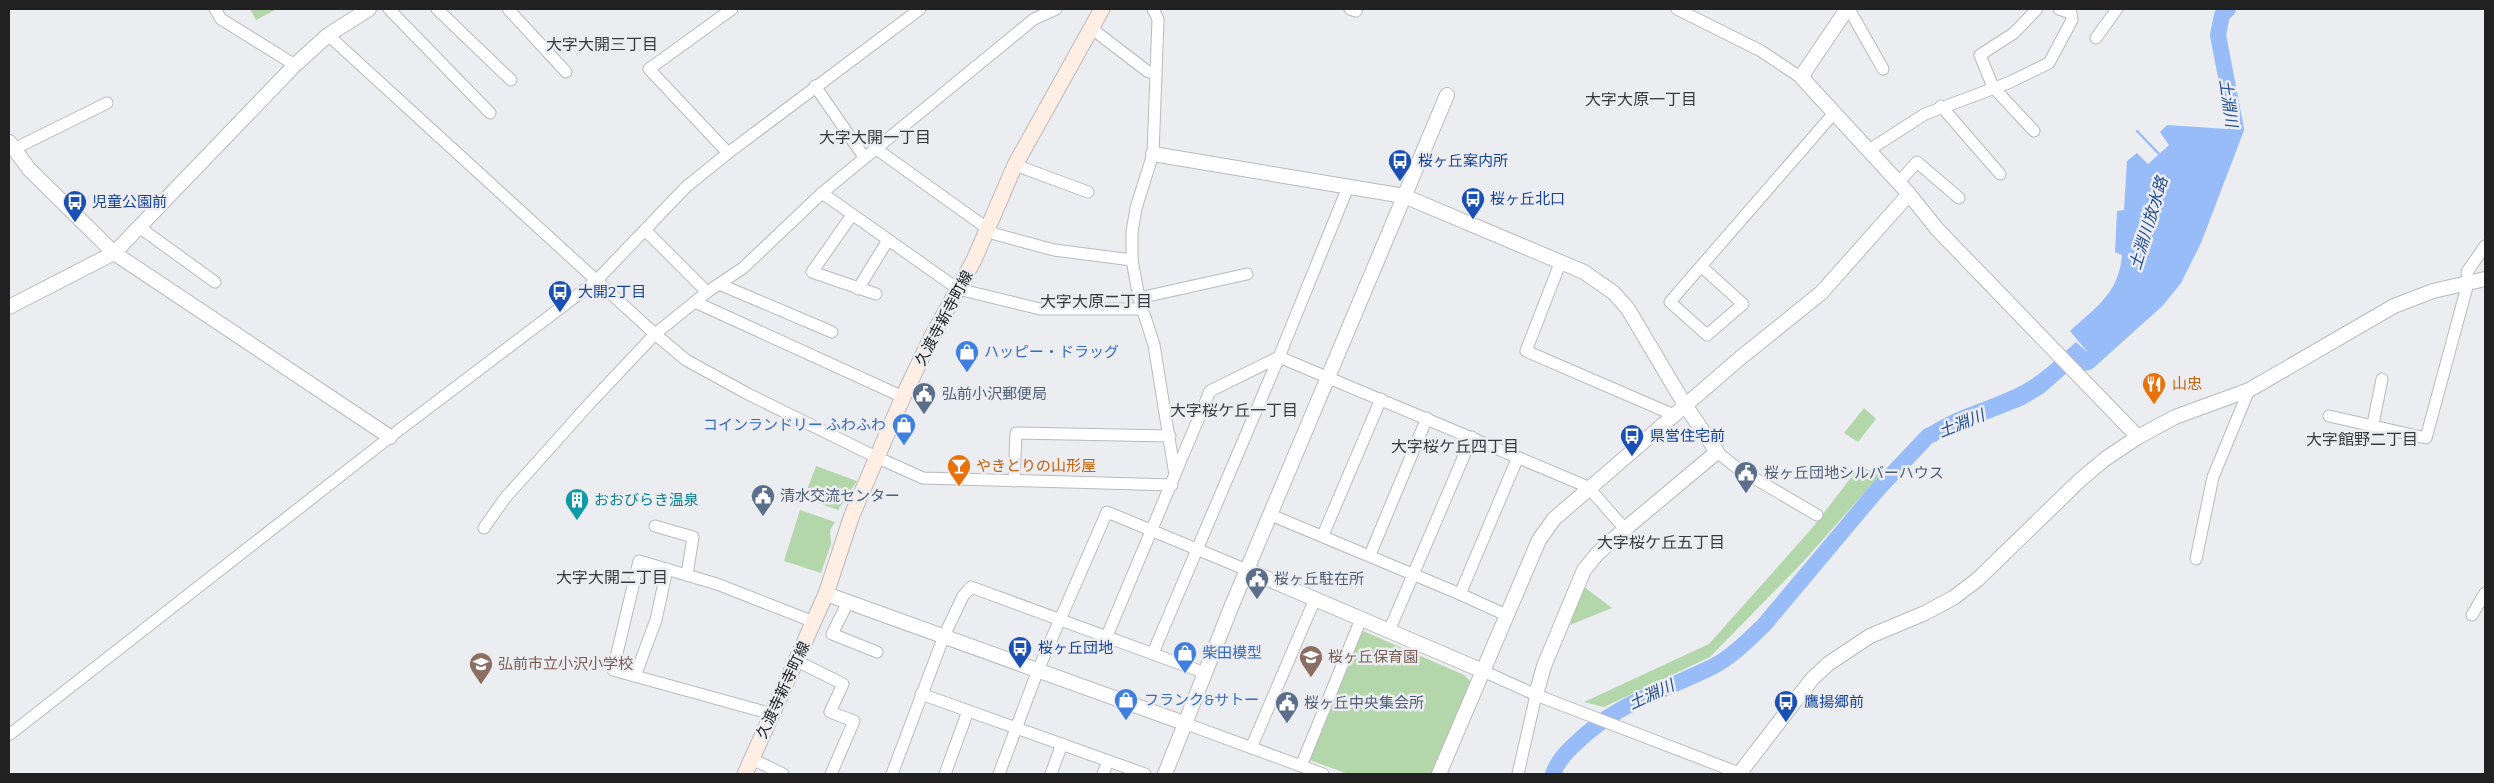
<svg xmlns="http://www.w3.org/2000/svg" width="2494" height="783" viewBox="0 0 2494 783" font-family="Bitter,'Noto Sans JP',serif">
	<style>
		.green { fill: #b3d7aa }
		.water { fill: #97bcf8 }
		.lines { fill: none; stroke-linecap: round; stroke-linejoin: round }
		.stream { stroke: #97bcf8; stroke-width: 2.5 }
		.river { stroke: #97bcf8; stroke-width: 16 }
		.minor-casing { stroke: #b9babd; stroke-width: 13 }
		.tertiary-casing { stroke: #b9babd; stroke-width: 16 }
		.secondary-casing { stroke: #b9babd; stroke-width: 17 }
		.minor { stroke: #fff; stroke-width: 11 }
		.tertiary { stroke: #fff; stroke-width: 14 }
		.secondary { stroke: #feeee4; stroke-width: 15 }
		.labels { text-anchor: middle; stroke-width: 5; stroke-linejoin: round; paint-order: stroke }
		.transit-label { font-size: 15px; fill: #164399; stroke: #ecedf1; text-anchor: start }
		.street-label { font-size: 15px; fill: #212122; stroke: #ecedf1 }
		.shop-label { font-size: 15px; fill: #366cbe; stroke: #ecedf1; text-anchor: start }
		.food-label { font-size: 15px; fill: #c56008; stroke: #ecedf1; text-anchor: start }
		.service-label { font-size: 15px; fill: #4e5e75; stroke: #ecedf1; text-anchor: start }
		.culture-label { font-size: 15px; fill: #0d838f; stroke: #ecedf1; text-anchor: start }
		.education-label { font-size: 15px; fill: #785e54; stroke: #ecedf1; text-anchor: start }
		.neighbourhood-label { font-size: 16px; fill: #393a3d; stroke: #ecedf1 }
		.water-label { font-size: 16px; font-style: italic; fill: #214c91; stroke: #ecedf1 }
	</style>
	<rect width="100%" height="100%" fill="#ecedf1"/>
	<g class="green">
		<polygon points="250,9 277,9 256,20"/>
		<polygon points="1864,408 1876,419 1858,442 1844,433"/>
		<polygon points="816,466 857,481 838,510 804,498"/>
		<polygon points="1860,466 1880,475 1802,563 1710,657 1604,707 1584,702 1709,644 1813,527"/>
		<polygon points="800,510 835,522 830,530 831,544 821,573 784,561"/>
		<polygon points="1583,586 1612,608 1570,625"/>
		<polygon points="1361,630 1464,675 1471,682 1471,687 1434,774 1348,774 1307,759"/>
	</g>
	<path class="water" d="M2167,125l61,4 -45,127 -13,24 -18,22 -68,57 3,2 6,-5 1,2 -12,11 -13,2 -25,22 -20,12 -91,36 -14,9 -7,-8c27,-30 71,-37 106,-55 22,-11 40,-29 58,-45l13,12 -19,-23c26,-24 49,-38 52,-76l-7,-3 2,-41 7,-1 3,-49 10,-8 11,11 21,-19 -9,-13z"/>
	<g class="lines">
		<polyline class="stream" points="2137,131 2160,155"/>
		<g class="river">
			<polyline points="2075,364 2088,362 2157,300 2174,279 2194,239 2236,129 2218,35 2222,15 2228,9"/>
			<path d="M1553,774c4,-12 13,-22 22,-30 44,-43 87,-52 139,-78 19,-10 35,-27 50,-41l114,-136 50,-53 5,-2"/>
		</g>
		<g class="minor-casing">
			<g id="minor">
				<polyline points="215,9 221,19 295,65"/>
				<polyline points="389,9 490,113"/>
				<polyline points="437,9 511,80"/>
				<polyline points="508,9 566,72"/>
				<polyline points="1153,9 1158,19 1153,154 1136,208 1132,232 1132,260 1139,298 1154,345 1175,475"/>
				<polyline points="1350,9 1356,11 1357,9"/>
				<polyline points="1677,9 1761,51 1803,79"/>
				<polyline points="1849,9 1883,69"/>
				<polyline points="1091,28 1147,71 1156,74"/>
				<polyline points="328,35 655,334 686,360 748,394 876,457 923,478 1172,485"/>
				<polyline points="2096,38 2117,9"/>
				<polyline points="815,86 864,157"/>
				<polyline points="1941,106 2000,174"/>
				<polyline points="2034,131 1993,87 1980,55 2014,33 2037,9"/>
				<polyline points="875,148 995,234 1054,250 1132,260"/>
				<polyline points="14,149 107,103"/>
				<polyline points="1869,150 1925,114 2008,83 2049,63 2072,20 2071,13 2059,9"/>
				<polyline points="728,153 649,69 732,9"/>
				<polyline points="1015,165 1088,192"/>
				<polyline points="1899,182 1917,162 1959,198"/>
				<polyline points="822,193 958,289 1040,309 1143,309"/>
				<polyline points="852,215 812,272 876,294"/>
				<polyline points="139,227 215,282"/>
				<polyline points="645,230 707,292"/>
				<polyline points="1561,261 1526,351 1674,415"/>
				<polyline points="1702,267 1743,304 1707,335 1670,302 1834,113"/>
				<polyline points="719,284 832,332"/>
				<polyline points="858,289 888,240"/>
				<polyline points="1139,298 1247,274"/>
				<polyline points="695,302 903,397"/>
				<polyline points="2329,416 2426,438 2468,283 2467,272 2485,246"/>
				<polyline points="2373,424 2382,379"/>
				<polyline points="1717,452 1737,468 1817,515"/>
				<polyline points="1014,481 1016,433 1170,436"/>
				<polyline points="1271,515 1460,594"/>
				<polyline points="655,526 693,537 687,575"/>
				<polyline points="484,528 505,498 591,402 655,334 707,292 743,268 822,193 1034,19 1056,9"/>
				<polyline points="1323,535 1381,399"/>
				<polyline points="1370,555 1427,418"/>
				<polyline points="2196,559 2213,477 2249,390"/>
				<polyline points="848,602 832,634 877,652"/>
				<polyline points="1506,615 1460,594 1518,457"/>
				<polyline points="2472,615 2485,593"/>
				<polyline points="1389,631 1472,437"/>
				<polyline points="1107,636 1210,391 1279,357 1588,487 1625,529"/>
				<polyline points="1153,653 1279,357 1348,187"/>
				<polyline points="797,661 843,684 830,712 854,721 831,774"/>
				<polyline points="1483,671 1536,695 1739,773"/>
				<polyline points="635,676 656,620 667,569"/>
				<polyline points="921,694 1145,774"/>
				<polyline points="772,714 613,670 639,561 717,584 814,622"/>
				<polyline points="1184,723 1323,774"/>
				<polyline points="9,735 390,437 596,281 686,187 728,153 920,9"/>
				<polyline points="1251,748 1315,599"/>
				<polyline points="752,759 783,774"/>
				<polyline points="1301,766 1361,619"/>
				<polyline points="892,774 944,636 963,596 971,587 1205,673"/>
				<polyline points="945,774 968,711"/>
				<polyline points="999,774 1038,670 1107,512 1247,570"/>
				<polyline points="1051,774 1062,744"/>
				<polyline points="1103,774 1108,761"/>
				<polyline points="1518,774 1536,695"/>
			</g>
		</g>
		<g class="tertiary-casing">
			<g id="tertiary">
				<polyline points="1847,9 1805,71 1803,79 1909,194 1937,229 2138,437"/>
				<polyline points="9,142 29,169 114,253 390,437"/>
				<polyline points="1153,154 1404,196 1584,272 1614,293 1628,309 1685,405 1717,452 1625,529 1597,554 1584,570 1544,666 1536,695"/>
				<polyline points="9,307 114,253 295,65 328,35 369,9"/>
				<polyline points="1247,570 1483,671"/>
				<polyline points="826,594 1184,723"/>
				<polyline points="1165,774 1232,605 1447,95"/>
				<polyline points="1439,774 1539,540 1554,519 1739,359 1821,293 1909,194"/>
				<polyline points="1739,774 1812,679 1828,664 1870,636 1925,613 1953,598 1977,580 2079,481 2105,459 2138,437 2175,417 2249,390 2394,306 2433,291 2485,279"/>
			</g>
		</g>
		<g class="secondary-casing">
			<polyline id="secondary" points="745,774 826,594 852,515 903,397 931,338 974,260 1015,165 1102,9"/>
		</g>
		<use href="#minor" class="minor"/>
		<use href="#tertiary" class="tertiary"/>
		<use href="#secondary" class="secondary"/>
	</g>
	<defs>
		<g id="bus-pin" transform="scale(1.25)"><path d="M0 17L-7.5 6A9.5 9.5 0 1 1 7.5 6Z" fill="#1a4fb4" stroke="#ecedf1"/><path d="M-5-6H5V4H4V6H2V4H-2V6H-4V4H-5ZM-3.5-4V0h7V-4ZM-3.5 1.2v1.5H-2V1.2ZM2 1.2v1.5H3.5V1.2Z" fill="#fff"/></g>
		<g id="shop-pin" transform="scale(1.25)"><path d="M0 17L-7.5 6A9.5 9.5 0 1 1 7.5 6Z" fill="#3f7fe0" stroke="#ecedf1"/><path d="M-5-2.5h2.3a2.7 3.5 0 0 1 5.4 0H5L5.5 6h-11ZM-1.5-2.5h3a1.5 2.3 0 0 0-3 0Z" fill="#fff"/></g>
		<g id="restaurant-pin" transform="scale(1.25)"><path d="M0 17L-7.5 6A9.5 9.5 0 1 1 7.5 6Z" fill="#e8710a" stroke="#ecedf1"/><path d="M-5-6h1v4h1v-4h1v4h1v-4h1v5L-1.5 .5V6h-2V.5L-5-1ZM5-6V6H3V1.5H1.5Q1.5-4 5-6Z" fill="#fff"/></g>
		<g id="civic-pin" transform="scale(1.25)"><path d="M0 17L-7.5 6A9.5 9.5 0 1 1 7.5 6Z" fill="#5c6f8a" stroke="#ecedf1"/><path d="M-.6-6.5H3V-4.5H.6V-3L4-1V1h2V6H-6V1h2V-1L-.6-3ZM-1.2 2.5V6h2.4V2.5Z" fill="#fff"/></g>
		<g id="bar-pin" transform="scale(1.25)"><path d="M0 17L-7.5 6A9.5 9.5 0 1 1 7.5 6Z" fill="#e8710a" stroke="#ecedf1"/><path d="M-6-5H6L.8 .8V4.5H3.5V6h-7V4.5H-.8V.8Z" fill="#fff"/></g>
		<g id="building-pin" transform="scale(1.25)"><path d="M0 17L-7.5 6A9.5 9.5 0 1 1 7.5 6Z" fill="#0f9aa8" stroke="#ecedf1"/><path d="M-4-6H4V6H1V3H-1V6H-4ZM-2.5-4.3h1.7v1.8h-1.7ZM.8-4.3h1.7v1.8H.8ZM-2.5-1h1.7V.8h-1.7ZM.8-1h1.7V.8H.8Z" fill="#fff"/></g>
		<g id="school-pin" transform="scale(1.25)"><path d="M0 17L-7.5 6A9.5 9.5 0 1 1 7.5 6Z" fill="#8d6e63" stroke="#ecedf1"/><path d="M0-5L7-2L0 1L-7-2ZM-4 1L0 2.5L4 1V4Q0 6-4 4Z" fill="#fff"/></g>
	</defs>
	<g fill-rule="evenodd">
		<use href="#bus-pin" x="1400" y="161"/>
		<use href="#bus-pin" x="1473" y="199"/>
		<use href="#bus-pin" x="75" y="202"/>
		<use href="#bus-pin" x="560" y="292"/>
		<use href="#shop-pin" x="967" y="352"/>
		<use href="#restaurant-pin" x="2154" y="384"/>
		<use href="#civic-pin" x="924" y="394"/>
		<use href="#shop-pin" x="904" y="425"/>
		<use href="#bus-pin" x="1632" y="436"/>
		<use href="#bar-pin" x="959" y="466"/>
		<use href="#civic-pin" x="1746" y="473"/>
		<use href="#civic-pin" x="763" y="496"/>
		<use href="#building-pin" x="577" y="500"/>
		<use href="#civic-pin" x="1257" y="579"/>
		<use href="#bus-pin" x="1020" y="648"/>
		<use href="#shop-pin" x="1185" y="653"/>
		<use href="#school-pin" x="1311" y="657"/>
		<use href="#school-pin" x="481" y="664"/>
		<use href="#shop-pin" x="1126" y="700"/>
		<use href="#bus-pin" x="1786" y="702"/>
		<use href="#civic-pin" x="1287" y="703"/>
	</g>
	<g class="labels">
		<g class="transit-label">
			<text x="1418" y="166">桜ヶ丘案内所</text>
			<text x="1490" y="204">桜ヶ丘北口</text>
			<text x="92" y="207">児童公園前</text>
			<text x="578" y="297">大開2丁目</text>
			<text x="1650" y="441">県営住宅前</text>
			<text x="1038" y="653">桜ヶ丘団地</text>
			<text x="1804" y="707">鷹揚郷前</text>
		</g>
		<g class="street-label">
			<text transform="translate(944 318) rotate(-62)" y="5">久渡寺新寺町線</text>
			<text transform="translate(783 690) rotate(-65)" y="5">久渡寺新寺町線</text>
		</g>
		<g class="shop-label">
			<text x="984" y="357">ハッピー・ドラッグ</text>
			<text x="886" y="430" text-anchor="end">コインランドリー ふわふわ</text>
			<text x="1202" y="658">柴田模型</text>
			<text x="1144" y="705">フランク&amp;サトー</text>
		</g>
		<g class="food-label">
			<text x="2172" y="389">山忠</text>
			<text x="976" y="471">やきとりの山形屋</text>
		</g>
		<g class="service-label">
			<text x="942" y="399">弘前小沢郵便局</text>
			<text x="1764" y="478">桜ヶ丘団地シルバーハウス</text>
			<text x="780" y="501">清水交流センター</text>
			<text x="1274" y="584">桜ヶ丘駐在所</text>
			<text x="1304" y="708">桜ヶ丘中央集会所</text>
		</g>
		<g class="culture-label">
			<text x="594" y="505">おおびらき温泉</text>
		</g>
		<g class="education-label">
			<text x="1328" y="662">桜ヶ丘保育園</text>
			<text x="498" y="669">弘前市立小沢小学校</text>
		</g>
		<g class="neighbourhood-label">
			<text x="602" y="50">大字大開三丁目</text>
			<text x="1641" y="105">大字大原一丁目</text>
			<text x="875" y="143">大字大開一丁目</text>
			<text x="1096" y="307">大字大原二丁目</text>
			<text x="1234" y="416">大字桜ケ丘一丁目</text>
			<text x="2362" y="445">大字館野二丁目</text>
			<text x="1455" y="452">大字桜ケ丘四丁目</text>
			<text x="1661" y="548">大字桜ケ丘五丁目</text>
			<text x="612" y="583">大字大開二丁目</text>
		</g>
		<g class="water-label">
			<text transform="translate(2229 103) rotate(82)" y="6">土淵川</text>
			<text transform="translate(2148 223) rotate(-73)" y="6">土淵川放水路</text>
			<text transform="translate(1961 423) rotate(-22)" y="6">土淵川</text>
			<text transform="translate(1651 694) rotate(-25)" y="6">土淵川</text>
		</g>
	</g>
	<rect width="2494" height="783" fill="none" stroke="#212122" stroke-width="20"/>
</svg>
